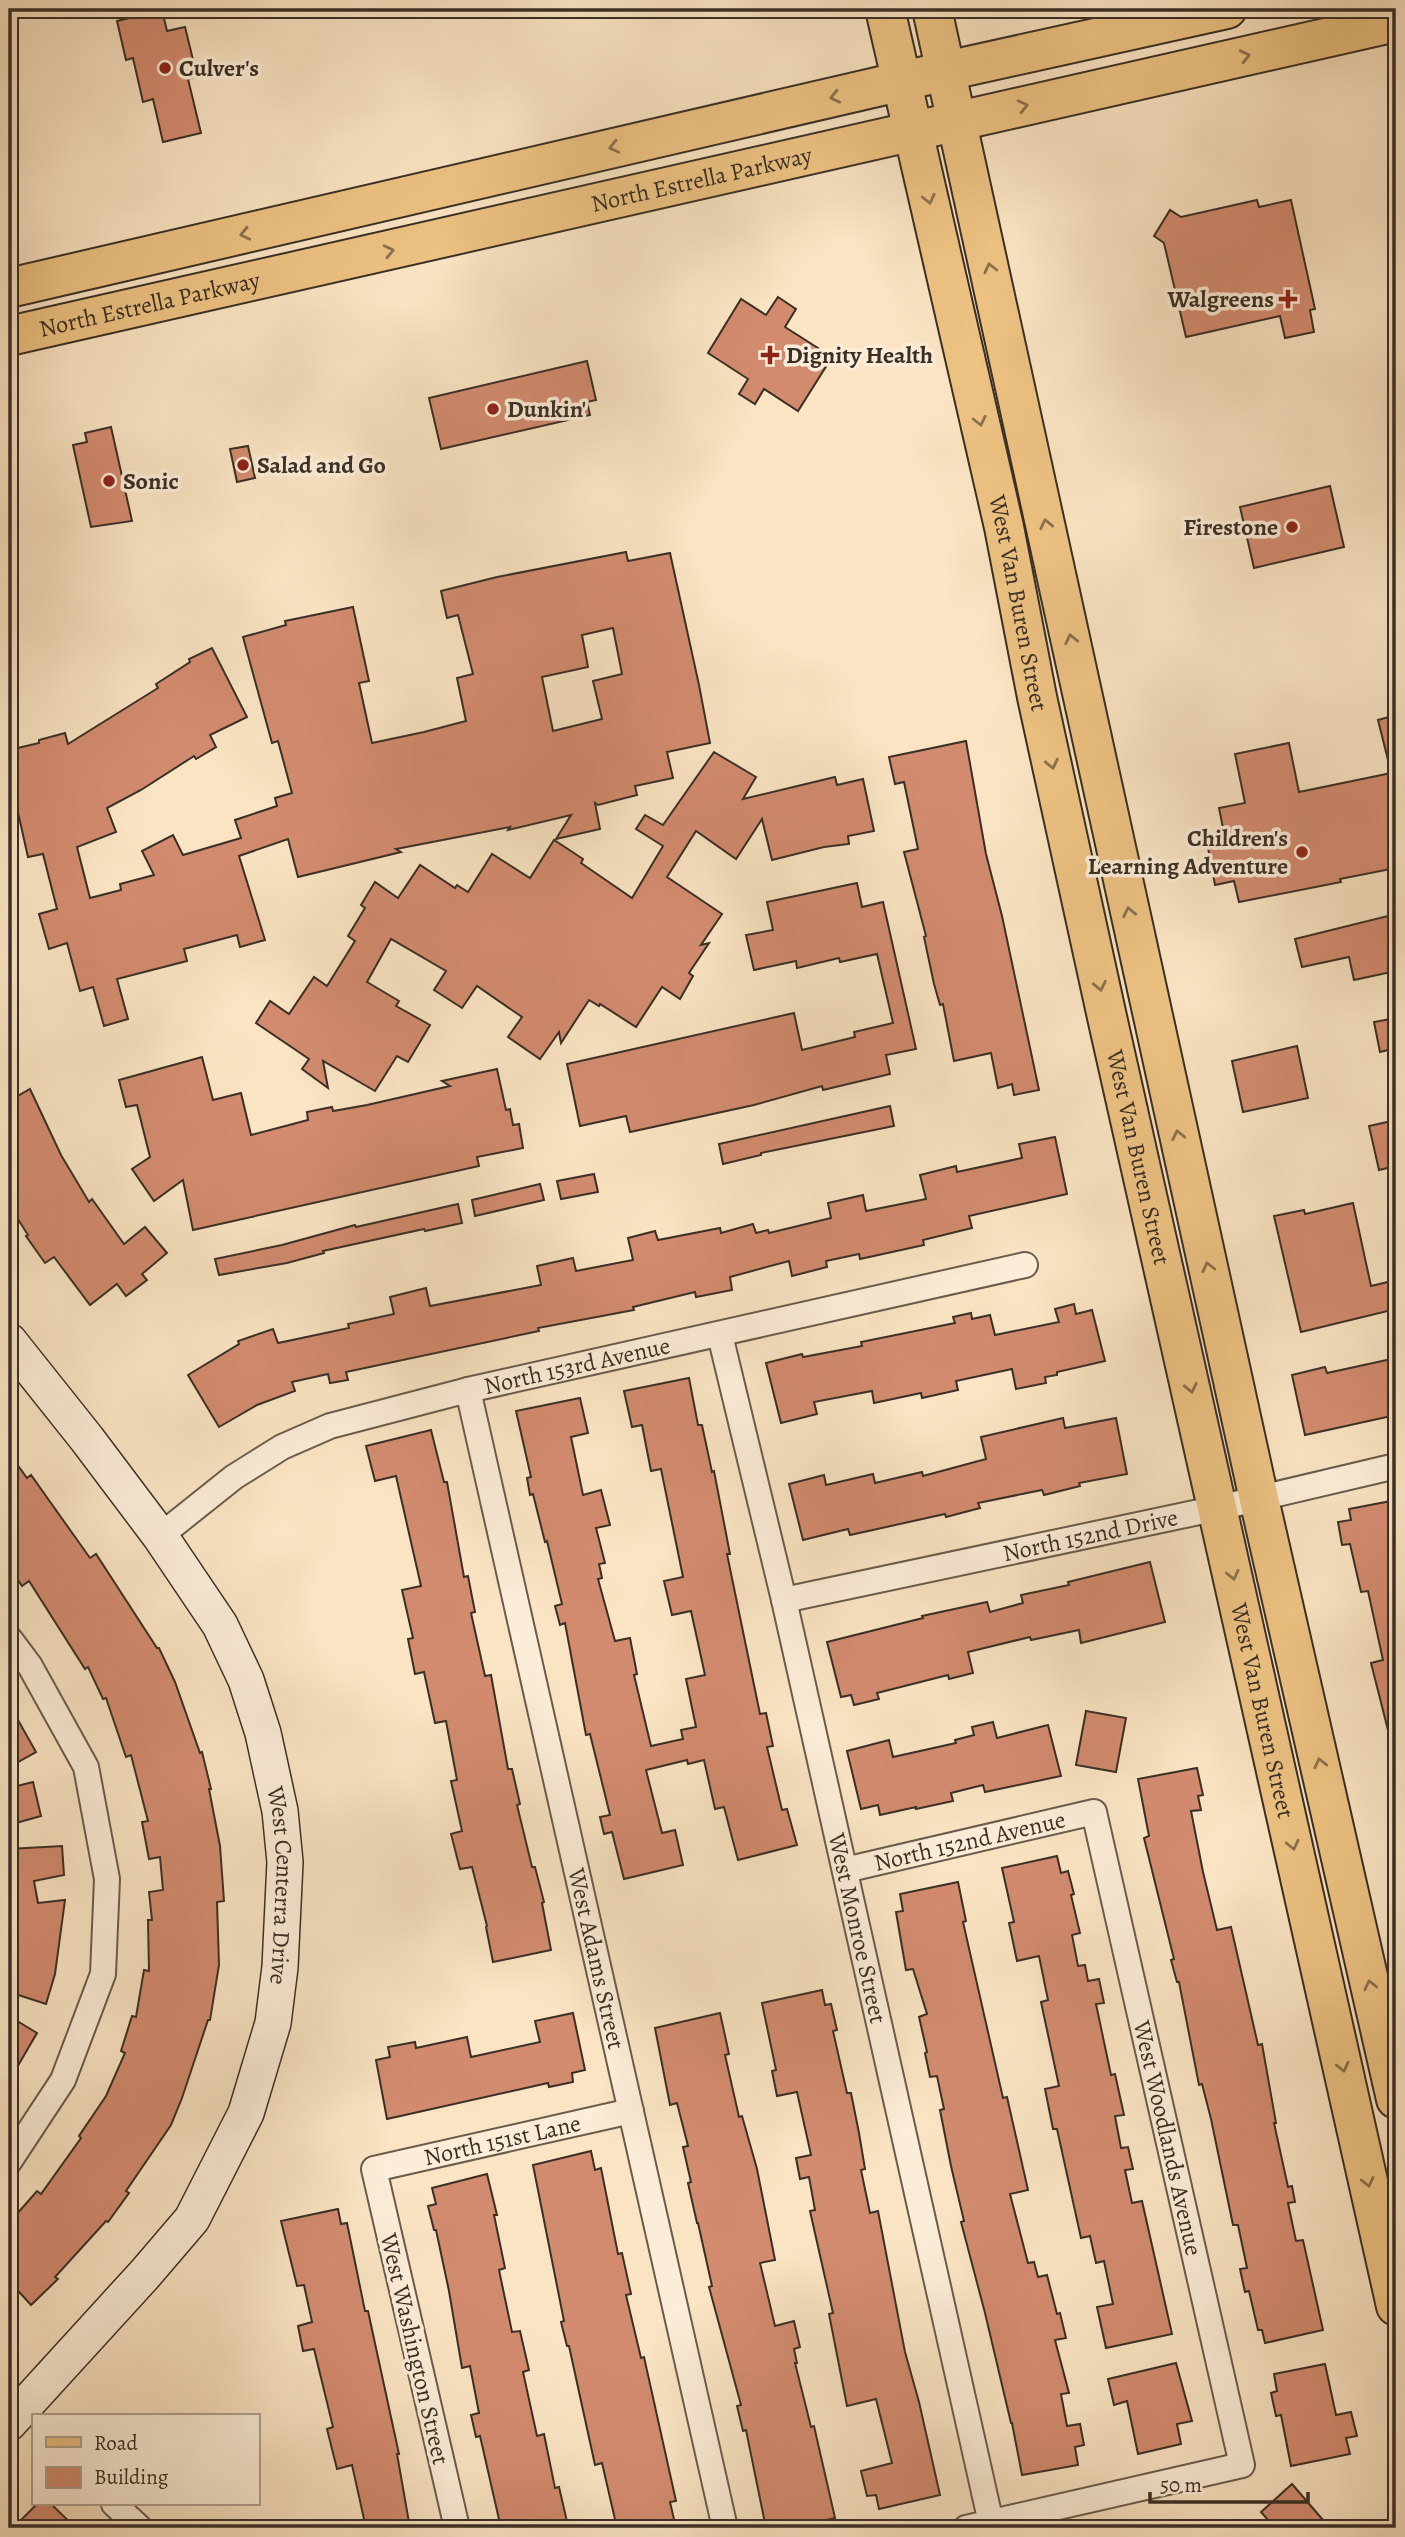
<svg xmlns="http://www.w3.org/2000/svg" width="1405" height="2537" viewBox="0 0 1405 2537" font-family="Alegreya,serif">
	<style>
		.building { fill: #d38b6f; stroke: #392f26; stroke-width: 2; fill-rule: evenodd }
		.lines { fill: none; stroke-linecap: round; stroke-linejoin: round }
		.street-casing { stroke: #695c4d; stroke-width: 28 }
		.secondary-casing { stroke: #392f26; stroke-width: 38 }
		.primary-casing { stroke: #392f26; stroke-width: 42 }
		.street { stroke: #fcedd8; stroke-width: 24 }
		.secondary { stroke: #fcedd8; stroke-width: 35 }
		.primary { stroke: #edc282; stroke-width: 38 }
		.oneway { stroke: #8a714f }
		.poi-dot { fill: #8f2418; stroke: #fcedd8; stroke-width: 2.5 }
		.labels { text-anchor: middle; stroke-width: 7; stroke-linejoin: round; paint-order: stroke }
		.poi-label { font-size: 24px; font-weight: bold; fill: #392f26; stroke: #fcedd8; text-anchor: start }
		.street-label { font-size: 24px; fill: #392f26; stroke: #fcedd8 }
	</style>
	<rect width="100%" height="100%" fill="#fae4c3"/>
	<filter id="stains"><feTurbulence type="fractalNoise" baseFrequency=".00286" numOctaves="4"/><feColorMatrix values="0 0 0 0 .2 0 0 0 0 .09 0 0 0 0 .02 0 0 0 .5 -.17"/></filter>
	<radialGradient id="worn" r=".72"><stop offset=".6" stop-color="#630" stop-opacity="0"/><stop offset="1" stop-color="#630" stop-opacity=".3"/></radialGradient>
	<g class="building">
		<polygon points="162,10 167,31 185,27 197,76 188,79 201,133 163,142 153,99 143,102 133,58 126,60 117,21"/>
		<polygon points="1257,200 1259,207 1291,200 1315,309 1310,310 1314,332 1285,338 1280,316 1186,337 1164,243 1154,236 1170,210 1181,217"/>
		<polygon points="778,297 796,309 785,327 832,357 798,411 764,389 755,404 739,394 748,379 708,353 741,299 766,315"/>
		<polygon points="587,361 596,400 587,402 590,415 441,449 429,398"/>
		<polygon points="111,427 132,521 91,527 73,445 87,442 85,433"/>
		<polygon points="248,446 255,478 237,482 230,449"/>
		<polygon points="1330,486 1344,547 1254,568 1240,507"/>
		<path d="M626,552l2,9 42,-8 29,132 11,58 -43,9 6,26 -38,8 2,9 -39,10 -3,-2 5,26 -44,10 15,-24 -63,15 2,-3 -114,22 5,3 -103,25 -10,-38 -49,17 26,84 -25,7 -3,-12 -53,14 3,12 -70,18 11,40 -24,7 -11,-39 -13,4 -13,-48 -18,6 -10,-35 18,-5 -14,-55 -15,3 -16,-71 -3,1v-37l30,-7v-3l26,-7 3,11 90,-56 -2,-4 34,-22 -1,-3 23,-11 35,69 -37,18 6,12 -20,12 -2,-3 -53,34 -34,18 9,24 -39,15 13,51 31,-8 -1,-6 34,-9 -12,-24 31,-16 10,20 58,-17 -6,-18 42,-14 -2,-8 17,-5 -14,-52 -6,2 -29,-106 43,-12 -1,-4 68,-14 16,74 -10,2 13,60 52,-11 42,-11 -9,-43 16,-4 -15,-59 -11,3 -6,-27 56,-14zM613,628l9,46 -29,7 9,38 -49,12 -11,-54 46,-10 -6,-32z"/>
		<polygon points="1396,715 1396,767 1390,768 1378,720"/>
		<polygon points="966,741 986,854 1002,916 1039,1090 1014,1095 1012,1084 998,1088 991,1053 954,1061 943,1004 940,1005 934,984 924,937 926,936 904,852 918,849 904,782 895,784 889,757"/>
		<polygon points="1289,743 1299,792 1396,772 1396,868 1340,879 1341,882 1239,902 1234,881 1215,885 1206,837 1224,833 1219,808 1245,803 1235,754"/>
		<polygon points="714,752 756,777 743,799 835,777 837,785 863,779 874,831 848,836 849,844 824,847 772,860 762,819 736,859 696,831 667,877 722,914 701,945 709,943 689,973 693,976 680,999 662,987 636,1027 600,1004 599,1006 589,1000 561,1043 559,1032 540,1059 508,1037 522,1017 477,986 462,1008 434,990 446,971 391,939 367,982 399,1001 396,1006 430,1025 408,1062 397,1056 375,1091 323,1061 328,1088 302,1069 309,1059 256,1023 270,1001 289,1014 314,977 327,986 355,941 348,936 365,908 361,905 375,882 398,898 420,865 455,888 457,885 468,892 492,854 530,878 554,840 583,859 581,863 632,898 663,846 636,829 645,815 663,825"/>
		<polygon points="857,883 862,907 883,902 916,1049 886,1055 890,1074 823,1090 822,1086 754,1105 630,1132 626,1116 580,1126 567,1064 794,1013 802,1050 855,1037 854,1032 893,1023 877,954 840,962 839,958 797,968 796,961 754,970 746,935 773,930 767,902"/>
		<polygon points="1396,914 1396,971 1354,980 1349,957 1302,967 1295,939"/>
		<polygon points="1396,1018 1396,1048 1380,1052 1374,1022"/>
		<polygon points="1297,1046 1308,1098 1243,1112 1232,1061"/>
		<polygon points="202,1057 213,1100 241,1093 251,1135 308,1120 307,1112 332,1107 333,1111 367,1105 450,1086 442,1081 497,1069 506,1110 510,1109 513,1125 519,1124 523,1148 477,1157 479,1166 193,1230 183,1180 154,1201 132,1169 150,1157 137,1105 126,1107 119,1080"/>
		<polygon points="30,1089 61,1155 89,1202 92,1199 124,1244 145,1227 167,1253 142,1274 147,1280 126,1296 117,1284 90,1305 54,1257 45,1263 26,1236 28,1235 9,1205 9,1101"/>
		<polygon points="890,1106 894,1126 761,1153 761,1155 723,1164 719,1144"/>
		<polygon points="1396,1120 1396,1166 1379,1170 1369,1126"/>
		<polygon points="1055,1137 1067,1194 969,1216 972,1228 923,1240 924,1245 860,1259 859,1254 826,1261 827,1267 792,1276 789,1261 730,1277 732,1290 696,1297 695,1292 633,1307 634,1310 538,1328 539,1331 346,1372 348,1380 330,1383 328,1374 292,1382 295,1391 257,1405 219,1427 188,1375 239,1344 238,1341 273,1329 278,1343 349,1328 348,1324 394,1314 390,1297 426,1288 430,1306 541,1285 537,1266 573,1258 576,1271 633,1260 628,1238 655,1231 658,1240 720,1228 721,1233 753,1224 756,1233 768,1230 769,1233 831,1218 828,1203 863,1195 866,1211 926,1199 920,1175 956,1166 957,1172 1022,1158 1019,1144"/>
		<polygon points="594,1174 598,1192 561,1199 557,1181"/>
		<polygon points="540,1184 544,1200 475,1216 472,1200"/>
		<polygon points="1353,1203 1371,1286 1396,1280 1396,1309 1301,1332 1274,1216 1304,1210 1305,1214"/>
		<polygon points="458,1204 462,1223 425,1231 424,1229 323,1251 324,1253 287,1263 219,1275 215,1259 282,1245 355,1225 356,1227"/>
		<polygon points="1074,1304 1076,1314 1092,1310 1105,1361 1057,1372 1057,1375 1045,1377 1046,1383 1016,1389 1012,1369 956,1381 958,1390 922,1398 921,1393 874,1403 872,1391 814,1402 817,1414 781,1423 766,1363 802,1354 803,1357 862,1346 861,1342 955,1323 953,1317 971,1313 972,1319 990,1315 995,1335 1059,1322 1055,1309"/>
		<polygon points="1396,1358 1396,1415 1305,1435 1292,1375 1325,1367 1327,1373"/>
		<polygon points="689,1378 698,1425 702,1425 712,1472 714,1471 730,1554 727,1554 760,1714 766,1713 773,1746 767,1747 782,1810 787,1809 797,1845 738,1860 724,1807 715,1809 704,1760 688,1764 687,1760 646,1770 662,1833 675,1830 683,1865 624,1879 612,1832 604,1834 600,1817 610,1815 590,1734 586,1735 565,1623 560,1625 555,1606 562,1604 547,1541 545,1542 533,1494 530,1495 527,1478 531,1477 516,1411 580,1398 588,1433 571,1437 583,1495 601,1490 610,1525 596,1528 605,1563 599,1564 602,1578 598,1579 615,1641 630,1638 637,1674 634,1675 651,1746 683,1739 681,1730 696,1727 686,1679 705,1675 691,1611 672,1615 664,1581 683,1577 661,1469 651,1471 642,1425 632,1427 624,1391"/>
		<polygon points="1063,1418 1065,1428 1116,1418 1127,1474 1079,1483 1080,1486 1044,1495 1042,1490 978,1503 980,1508 946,1517 945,1514 850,1535 848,1529 803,1540 789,1484 824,1475 826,1485 873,1474 875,1483 922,1472 923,1476 986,1459 981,1437"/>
		<polygon points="431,1430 444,1482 447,1482 464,1577 468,1576 475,1612 471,1613 485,1676 491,1675 508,1769 512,1769 520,1804 517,1805 532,1867 535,1867 544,1902 542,1903 551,1950 493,1962 486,1927 487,1926 472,1867 460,1869 451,1834 462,1831 451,1781 457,1780 446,1721 435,1723 424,1672 415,1674 408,1639 413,1638 402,1590 421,1586 396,1476 375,1481 366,1446"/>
		<polygon points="9,1453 27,1478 31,1475 90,1558 96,1554 157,1648 159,1648 175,1682 200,1753 202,1752 211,1789 209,1789 220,1846 224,1901 217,1902 219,1965 210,2020 208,2020 182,2098 171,2125 126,2191 129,2193 108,2222 106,2221 55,2277 58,2279 31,2305 9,2281 9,2223 37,2191 41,2194 81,2138 79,2136 106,2096 125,2053 121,2051 132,2016 136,2017 144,1970 149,1971 148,1920 152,1920 149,1892 163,1890 160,1857 149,1859 142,1822 148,1821 131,1755 126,1757 106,1698 103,1699 88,1667 85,1669 29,1581 22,1586 9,1566"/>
		<polygon points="1391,1501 1394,1513 1396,1513 1396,1738 1390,1738 1371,1663 1383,1660 1368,1591 1361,1592 1350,1544 1342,1545 1338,1522 1351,1520 1349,1509"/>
		<polygon points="1150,1562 1165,1622 1081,1643 1079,1630 1031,1640 1030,1637 968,1652 973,1673 949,1679 948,1675 877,1693 879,1699 854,1705 851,1695 841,1697 827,1642 923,1618 922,1616 987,1602 990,1612 1023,1603 1021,1595 1069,1585 1068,1582"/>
		<polygon points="9,1704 36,1752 9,1767"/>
		<polygon points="1086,1711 1126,1718 1116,1772 1076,1765"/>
		<polygon points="993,1722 997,1738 1048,1725 1061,1776 985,1792 983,1785 951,1793 953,1801 916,1809 916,1807 880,1815 878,1805 861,1809 847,1751 889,1740 893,1757 956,1743 955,1740 974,1735 972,1727"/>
		<polygon points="1197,1768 1203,1795 1198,1796 1201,1810 1191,1811 1203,1872 1217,1930 1231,1927 1258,2045 1262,2044 1276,2123 1274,2123 1288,2187 1292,2186 1295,2202 1288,2203 1296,2241 1303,2240 1323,2330 1265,2343 1262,2330 1258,2330 1249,2291 1245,2292 1240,2269 1247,2268 1238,2225 1233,2225 1211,2119 1202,2084 1199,2085 1179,1982 1177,1982 1171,1960 1174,1959 1144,1838 1149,1836 1138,1779"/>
		<polygon points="33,1782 41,1816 9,1825 9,1788"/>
		<polygon points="62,1846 64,1875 34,1881 38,1903 65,1900 55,1974 46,2004 9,1992 9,1849"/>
		<polygon points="1057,1856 1061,1873 1068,1871 1074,1894 1071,1895 1080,1933 1072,1935 1078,1966 1085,1965 1088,1981 1099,1979 1104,2003 1096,2004 1111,2075 1115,2074 1124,2115 1115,2116 1121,2148 1128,2147 1133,2169 1125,2170 1132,2203 1142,2201 1172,2334 1106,2348 1097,2307 1113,2304 1104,2261 1096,2263 1090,2236 1081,2238 1057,2129 1053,2129 1045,2089 1059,2086 1041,2002 1048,2000 1039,1956 1017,1961 1009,1923 1014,1922 1002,1868"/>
		<polygon points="958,1882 966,1921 963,1922 1003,2098 1007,2097 1028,2190 1010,2194 1028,2263 1034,2262 1038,2277 1047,2275 1057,2314 1060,2313 1066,2338 1055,2340 1069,2393 1061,2394 1067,2426 1080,2424 1084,2445 1075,2447 1078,2465 1022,2475 1012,2423 1011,2423 985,2313 961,2222 964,2221 951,2166 940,2110 944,2109 937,2076 930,2077 925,2053 927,2052 919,2017 927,2014 913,1969 906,1970 896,1912 903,1911 900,1894"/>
		<polygon points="822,1990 825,2005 831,2004 837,2030 833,2031 847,2093 851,2093 859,2133 865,2169 861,2170 870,2213 878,2211 905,2352 919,2402 940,2495 879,2509 876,2495 867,2496 861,2471 892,2463 876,2399 847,2406 829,2314 833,2313 810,2211 815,2210 809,2177 800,2179 796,2158 811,2155 797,2092 777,2096 772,2071 776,2070 762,2003"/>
		<polygon points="573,2013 585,2070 572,2073 573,2082 549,2087 548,2083 387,2119 376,2060 390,2057 388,2047 415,2042 416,2048 467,2037 471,2057 540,2042 535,2021"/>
		<polygon points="720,2013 729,2054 725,2055 739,2117 742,2116 757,2169 775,2260 760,2263 775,2326 794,2321 800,2347 794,2349 797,2363 795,2363 811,2427 814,2426 835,2518 792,2528 766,2528 746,2430 743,2431 737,2406 741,2405 709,2287 712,2286 698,2223 697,2223 688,2183 691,2182 683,2147 688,2146 677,2103 670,2105 655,2028"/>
		<polygon points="9,2016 37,2033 9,2081"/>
		<polygon points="591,2151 595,2170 601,2168 618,2254 622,2253 631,2294 626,2295 641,2358 644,2357 676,2501 670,2502 676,2528 617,2528 602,2463 595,2465 569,2346 567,2346 561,2322 564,2321 533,2165"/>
		<polygon points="487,2174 497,2215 494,2215 505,2268 499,2270 512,2332 520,2331 529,2370 523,2372 537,2436 544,2434 555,2488 559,2487 568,2526 555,2528 501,2528 480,2436 476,2437 471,2415 479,2413 470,2366 462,2368 449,2291 436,2230 434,2230 428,2206 436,2204 432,2188"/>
		<polygon points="338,2209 341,2224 347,2223 365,2311 368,2311 399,2454 397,2454 410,2528 366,2528 352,2465 337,2469 327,2429 333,2427 314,2349 303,2351 298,2326 312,2322 304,2285 297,2286 281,2221"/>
		<polygon points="1176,2363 1192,2421 1177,2424 1181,2444 1138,2454 1127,2401 1114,2405 1108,2379"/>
		<polygon points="1325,2364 1336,2415 1351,2412 1357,2436 1346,2438 1350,2454 1291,2466 1281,2415 1276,2416 1271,2393 1277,2391 1274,2374"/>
		<polygon points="1292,2484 1323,2520 1314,2528 1275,2528 1261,2512"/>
		<polygon points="37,2504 51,2504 76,2528 13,2528"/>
	</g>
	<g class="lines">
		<g class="street-casing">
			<g id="street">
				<path id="s1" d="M720,1335l64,265 207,923"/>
				<path id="s2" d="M468,1390l257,1138"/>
				<path id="s3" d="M160,1536l74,-59 48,-30 48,-21 138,-36 557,-125"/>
				<path id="s4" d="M784,1600l434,-92 178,-42"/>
				<polyline points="9,1638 30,1666 86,1767 107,1879 103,1974 63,2080 9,2162"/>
				<path id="s5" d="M845,1870l249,-58 148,653 -276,63"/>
				<polyline points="114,2504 140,2528"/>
				<path id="s6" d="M457,2528l-83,-359 257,-58"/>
			</g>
		</g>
		<g class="secondary-casing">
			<g id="secondary">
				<path id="s7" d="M9,1341l78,98 73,97 60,89 26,55 17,53 17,78 5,51 -5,105 -7,56 -27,90 -54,106 -47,55 -136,149"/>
			</g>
		</g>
		<g class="primary-casing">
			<g id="primary">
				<path id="s8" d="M885,9l119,518 33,170 70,320 289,1289"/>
				<polyline points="932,9 1259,1499 1396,2099"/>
				<polyline points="9,288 946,71 1227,9"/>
				<path id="s9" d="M9,336l1387,-314"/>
			</g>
		</g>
		<use href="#street" class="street"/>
		<use href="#secondary" class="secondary"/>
		<use href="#primary" class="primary"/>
	</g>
	<defs><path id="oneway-chevron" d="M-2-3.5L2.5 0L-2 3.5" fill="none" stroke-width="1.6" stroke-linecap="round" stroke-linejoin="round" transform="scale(1.75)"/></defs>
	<g class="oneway">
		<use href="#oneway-chevron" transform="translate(1245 56) rotate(-13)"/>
		<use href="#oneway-chevron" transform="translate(835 97) rotate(167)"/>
		<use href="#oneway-chevron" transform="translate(1023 106) rotate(-13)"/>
		<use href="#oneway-chevron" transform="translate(614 147) rotate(167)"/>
		<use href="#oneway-chevron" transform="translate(929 199) rotate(77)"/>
		<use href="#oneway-chevron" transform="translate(245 234) rotate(167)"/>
		<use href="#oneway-chevron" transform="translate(389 251) rotate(-13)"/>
		<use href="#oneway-chevron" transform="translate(990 268) rotate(-103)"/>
		<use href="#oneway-chevron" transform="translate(980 421) rotate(77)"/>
		<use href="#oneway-chevron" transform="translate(1046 524) rotate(-102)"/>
		<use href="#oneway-chevron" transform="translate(1071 639) rotate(-102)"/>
		<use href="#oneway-chevron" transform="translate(1052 764) rotate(78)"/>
		<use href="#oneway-chevron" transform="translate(1129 912) rotate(-102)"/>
		<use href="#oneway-chevron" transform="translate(1100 986) rotate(78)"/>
		<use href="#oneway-chevron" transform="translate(1178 1135) rotate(-102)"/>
		<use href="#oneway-chevron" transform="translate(1208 1267) rotate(-103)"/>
		<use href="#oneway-chevron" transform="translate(1191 1388) rotate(78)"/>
		<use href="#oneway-chevron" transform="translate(1233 1575) rotate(77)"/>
		<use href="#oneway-chevron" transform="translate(1320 1763) rotate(-103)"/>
		<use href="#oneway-chevron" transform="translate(1293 1845) rotate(77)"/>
		<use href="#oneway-chevron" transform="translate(1370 1985) rotate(-103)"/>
		<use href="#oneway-chevron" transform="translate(1343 2067) rotate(77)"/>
		<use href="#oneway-chevron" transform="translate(1368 2182) rotate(77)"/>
	</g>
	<g class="poi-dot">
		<circle cx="165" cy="68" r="7"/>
		<path d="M1284.5 288.5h7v7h7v7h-7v7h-7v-7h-7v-7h7z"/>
		<path d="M766.5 344.5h7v7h7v7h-7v7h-7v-7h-7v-7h7z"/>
		<circle cx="493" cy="409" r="7"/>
		<circle cx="243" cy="465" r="7"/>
		<circle cx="109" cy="481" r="7"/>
		<circle cx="1292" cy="527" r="7"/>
		<circle cx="1302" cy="852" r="7"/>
	</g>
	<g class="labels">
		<g class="poi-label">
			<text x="179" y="76">Culver's</text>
			<text x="1274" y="307" text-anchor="end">Walgreens</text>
			<text x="786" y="363">Dignity Health</text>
			<text x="507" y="417">Dunkin'</text>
			<text x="257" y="473">Salad and Go</text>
			<text x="123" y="489">Sonic</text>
			<text x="1278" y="535" text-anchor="end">Firestone</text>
			<text x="1288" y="846" text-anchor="end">Children's<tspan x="1288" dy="28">Learning Adventure</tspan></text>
		</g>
		<g class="street-label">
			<text dy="8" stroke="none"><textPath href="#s9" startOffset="710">North Estrella Parkway</textPath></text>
			<text dy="8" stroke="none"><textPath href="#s9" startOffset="144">North Estrella Parkway</textPath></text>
			<text dy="8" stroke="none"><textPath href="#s8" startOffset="609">West Van Buren Street</textPath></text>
			<text dy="8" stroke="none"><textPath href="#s8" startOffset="1176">West Van Buren Street</textPath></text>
			<text dy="8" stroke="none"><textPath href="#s3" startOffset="458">North 153rd Avenue</textPath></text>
			<text dy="8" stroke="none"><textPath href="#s4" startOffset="313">North 152nd Drive</textPath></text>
			<text dy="8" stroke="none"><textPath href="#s8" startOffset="1743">West Van Buren Street</textPath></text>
			<text dy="8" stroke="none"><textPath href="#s5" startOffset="128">North 152nd Avenue</textPath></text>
			<text dy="8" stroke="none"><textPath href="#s7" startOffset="625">West Centerra Drive</textPath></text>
			<text dy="8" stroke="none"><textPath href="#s1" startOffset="609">West Monroe Street</textPath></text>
			<text dy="8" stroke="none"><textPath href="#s2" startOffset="583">West Adams Street</textPath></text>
			<text dy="8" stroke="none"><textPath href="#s5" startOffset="590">West Woodlands Avenue</textPath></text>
			<text dy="8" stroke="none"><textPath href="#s6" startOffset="500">North 151st Lane</textPath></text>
			<text transform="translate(415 2349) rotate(77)" y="8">West Washington Street</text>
		</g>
	</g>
	<rect width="1405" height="2537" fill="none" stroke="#fae4c3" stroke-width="35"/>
	<rect x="10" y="10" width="1384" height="2516" fill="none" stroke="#392f26" stroke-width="3.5"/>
	<rect x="18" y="18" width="1370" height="2502" fill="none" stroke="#392f26" stroke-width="2"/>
	<rect x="32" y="2414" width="228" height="91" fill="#fcedd8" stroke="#aea191" stroke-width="2"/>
	<rect x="46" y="2437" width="35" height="10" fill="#edc282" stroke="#aea191" stroke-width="2"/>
	<text x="94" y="2450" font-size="21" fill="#392f26">Road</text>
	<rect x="46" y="2467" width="35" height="21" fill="#d38b6f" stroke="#aea191" stroke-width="2"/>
	<text x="94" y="2484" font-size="21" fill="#392f26">Building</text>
	<path d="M1150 2492v10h158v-10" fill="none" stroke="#392f26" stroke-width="3.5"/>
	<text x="1160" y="2492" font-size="21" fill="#392f26" stroke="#fcedd8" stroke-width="5" paint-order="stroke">50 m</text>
	<rect width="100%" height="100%" filter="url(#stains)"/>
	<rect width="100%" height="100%" fill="url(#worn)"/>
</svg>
